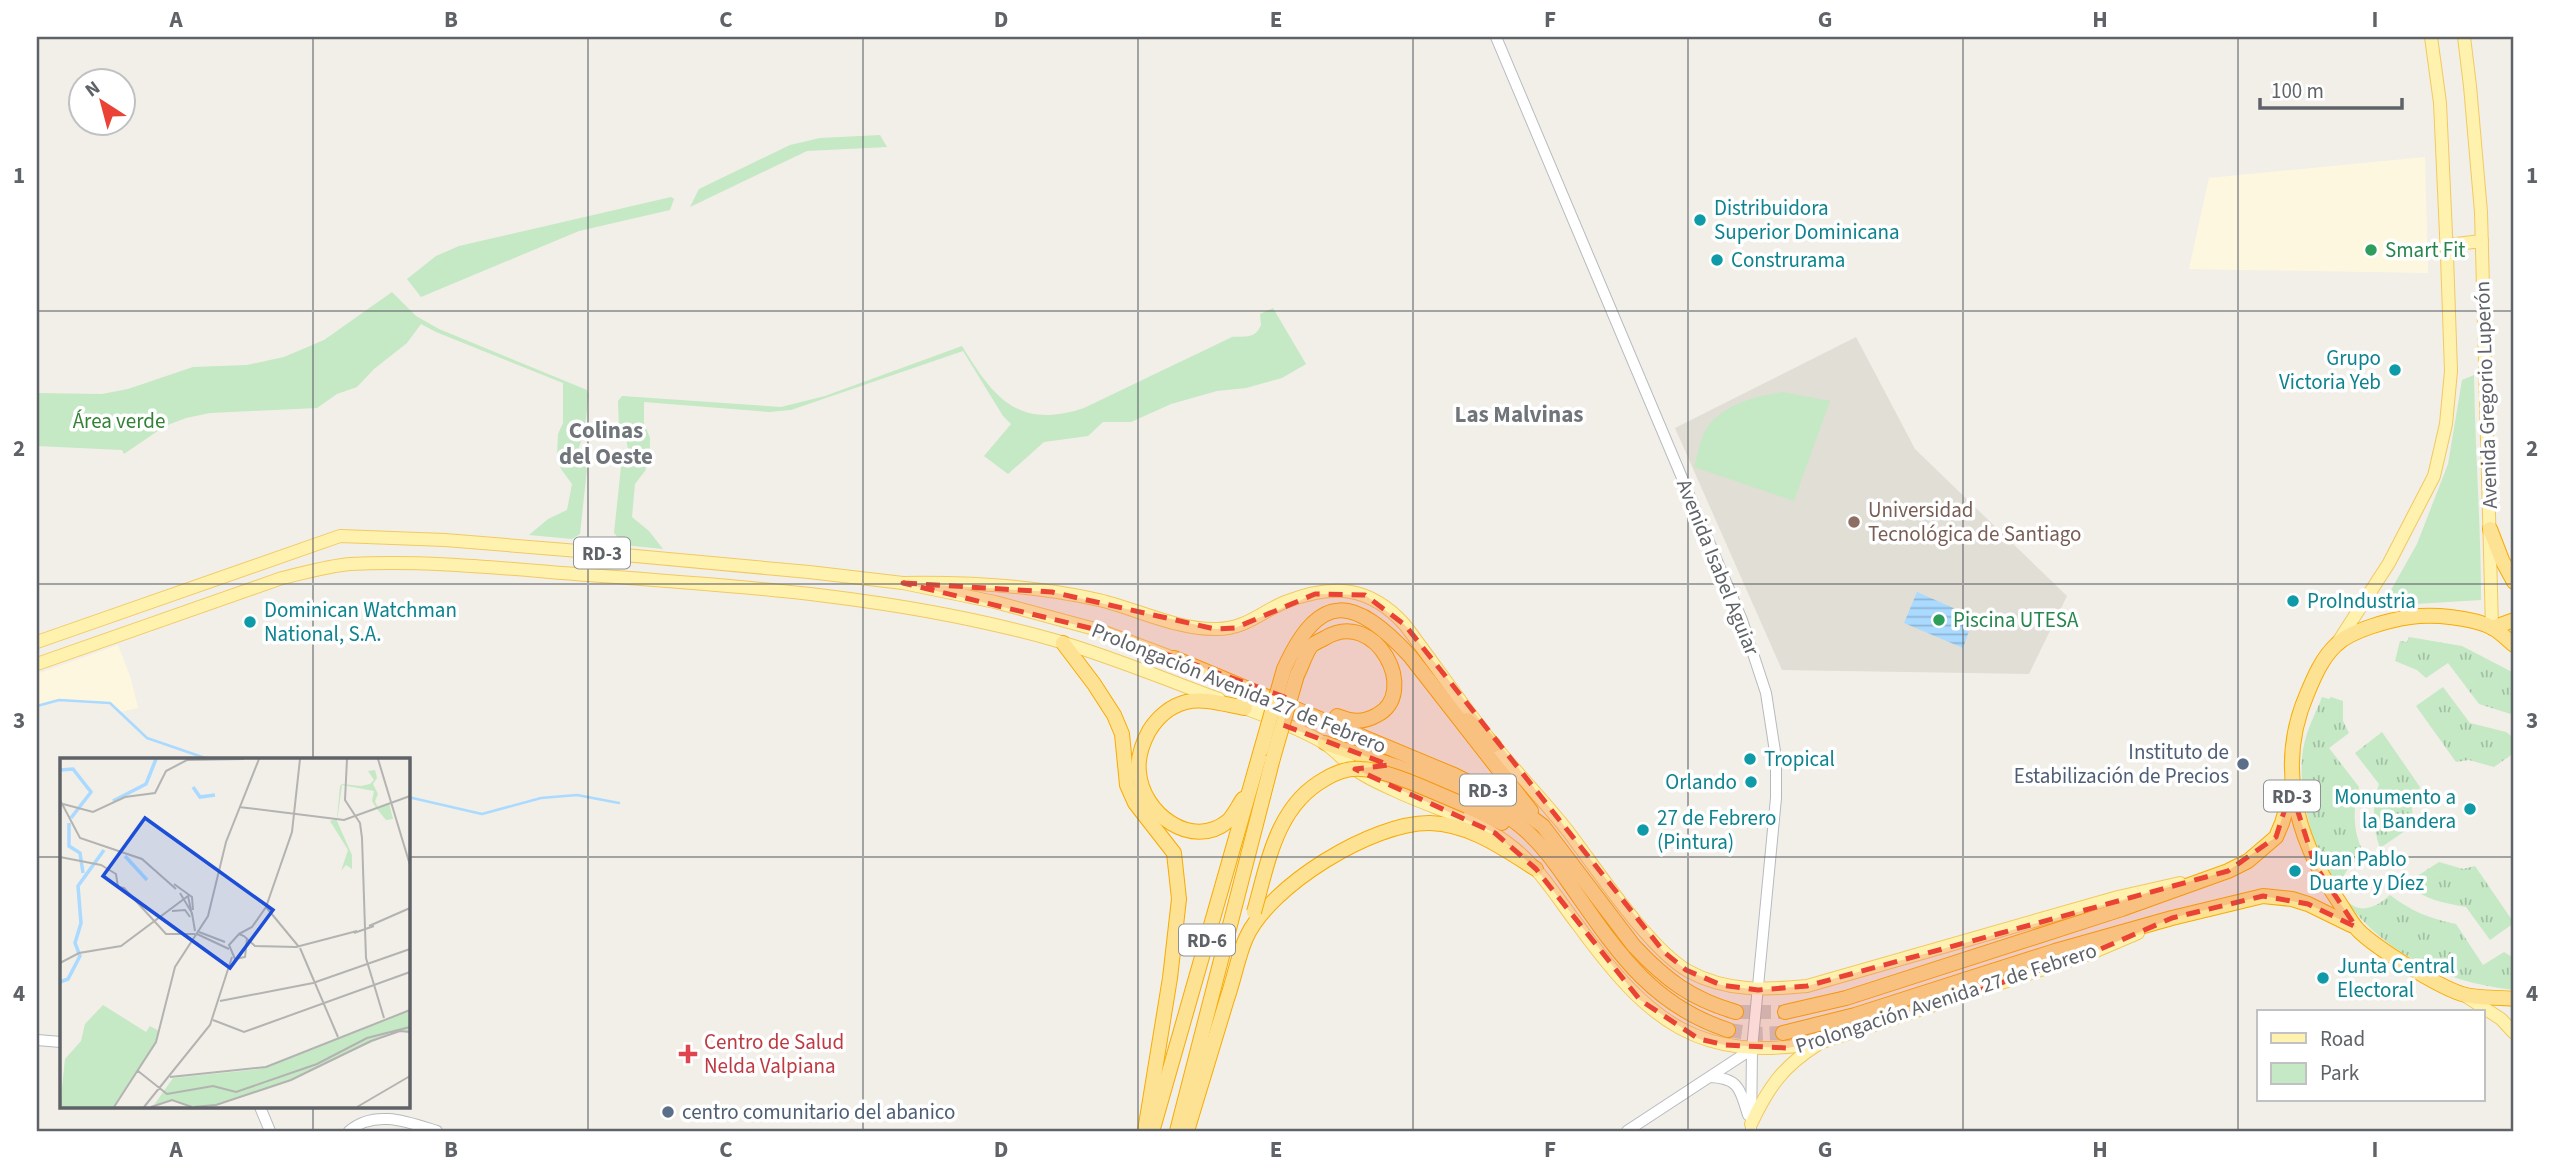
<svg xmlns="http://www.w3.org/2000/svg" width="2551" height="1168" viewBox="0 0 2551 1168" font-family="'Source Sans 3',sans-serif">
	<style>
		.commercial { fill: #fef7e0 }
		.education { fill: #e1ded6 }
		.grass { fill: url(#grass-tufts) }
		.green { fill: #c5e8c5 }
		.water { fill: url(#water-rules) }
		.lines { fill: none; stroke-linecap: round; stroke-linejoin: round }
		.stream { stroke: #aadaff; stroke-width: 2.5 }
		.highway-tunnel { stroke: #ccccc8; stroke-width: 14; stroke-dasharray: 14 7; stroke-linecap: butt }
		.secondary-casing { stroke: #b6babf; stroke-width: 12 }
		.primary-casing { stroke: #f2c960; stroke-width: 14 }
		.highway-casing { stroke: #f9ab00; stroke-width: 16 }
		.secondary { stroke: #fff; stroke-width: 10 }
		.primary { stroke: #fff2af; stroke-width: 12 }
		.highway { stroke: #fde293; stroke-width: 14 }
		.highway-bridge-casing { stroke: #f9ab00; stroke-width: 16; stroke-linecap: butt }
		.highway-bridge { stroke: #fde293; stroke-width: 14 }
		.marked { fill: #ea4335; fill-opacity: 0.2; stroke: #ea4335; stroke-width: 5; stroke-dasharray: 14 9; stroke-linejoin: round }
		.grid { fill: none; stroke: #5f6368; stroke-width: 2; stroke-opacity: 0.55 }
		.culture-dot { fill: #0f9aa8; stroke: #fff; stroke-width: 2.5 }
		.leisure-dot { fill: #2e9e5b; stroke: #fff; stroke-width: 2.5 }
		.education-dot { fill: #8d6e63; stroke: #fff; stroke-width: 2.5 }
		.service-dot { fill: #5c6f8a; stroke: #fff; stroke-width: 2.5 }
		.health-dot { fill: #e0444e; stroke: #fff; stroke-width: 2.5 }
		.labels { text-anchor: middle; stroke-width: 7; stroke-linejoin: round; paint-order: stroke }
		.shield { fill: #fff; stroke: #8f9295; stroke-width: 2 }
		.shield-label { font-size: 19px; font-weight: bold; fill: #5f6368 }
		.culture-label { font-size: 21px; fill: #0d838f; stroke: #fff; text-anchor: start }
		.leisure-label { font-size: 21px; fill: #27864d; stroke: #fff; text-anchor: start }
		.street-label { font-size: 21px; fill: #5f6368; stroke: #fff }
		.park-label { font-size: 21px; fill: #348238; stroke: #fff }
		.education-label { font-size: 21px; fill: #785e54; stroke: #fff; text-anchor: start }
		.service-label { font-size: 21px; fill: #4e5e75; stroke: #fff; text-anchor: end }
		.health-label { font-size: 21px; fill: #be3a42; stroke: #fff; text-anchor: start }
		.neighbourhood-label { font-size: 23px; font-weight: bold; fill: #70757a; stroke: #fff }
		.inset-river { fill: none; stroke: #aadaff; stroke-width: 3.5 }
		.inset-road { fill: none; stroke: #b3b3b1; stroke-width: 2 }
		.view { fill: #1d4ed8; fill-opacity: 0.15; stroke: #1d4ed8; stroke-width: 3.5 }
		.inset-edge { fill: none; stroke: #5f6368; stroke-width: 3.5 }
		.neatline { fill: none; stroke: #5f6368; stroke-width: 2.5 }
		.grid-label { font-size: 23px; text-anchor: middle; font-weight: bold; fill: #5f6368 }
	</style>
	<defs>
		<pattern id="grass-tufts" width="24" height="20" patternUnits="userSpaceOnUse" patternTransform="scale(1.75)"><rect width="24" height="20" fill="#c5e8c5"/><path d="M3 7l-1-3M5 7V3M7 7l1-3M15 17l-1-3M17 17v-4M19 17l1-3" fill="none" stroke="#a3c0a4"/></pattern>
		<pattern id="water-rules" width="6" height="5" patternUnits="userSpaceOnUse" patternTransform="scale(1.75)"><rect width="6" height="5" fill="#aadaff"/><path d="M0 2.5h6" fill="none" stroke="#8eb4d2"/></pattern>
	</defs>
	<rect width="100%" height="100%" fill="#f1efe8"/>
	<g class="commercial">
		<polygon points="2425,157 2428,273 2189,269 2209,178"/>
		<polygon points="118,645 131,679 138,708 120,712 110,703 59,700 37,706 37,674"/>
	</g>
	<polygon class="education" points="1856,337 1915,449 2067,596 2029,674 1782,670 1675,428"/>
	<g class="grass">
		<polygon points="2409,637 2462,646 2514,673 2514,715 2479,704 2448,663 2426,678 2417,670 2395,661 2400,641 2407,642"/>
		<polygon points="2443,687 2470,723 2506,732 2514,738 2514,753 2494,767 2469,760 2456,762 2416,706"/>
		<path d="M2322,697l7,2 2,-2 12,4v20l6,12 -20,15 30,39c-7,23 -6,48 6,68 -6,4 -13,8 -17,14 -15,18 0,46 23,38 7,-2 13,-7 19,-12 21,16 40,24 66,29l27,41 21,-13 10,6v32c-73,-8 -138,-40 -178,-104 -5,-9 -13,-18 -17,-28 -5,-11 -7,-24 -10,-36 -7,-25 -11,-60 -3,-85 4,-14 11,-27 16,-40z"/>
		<path d="M2382,732l38,55 -8,22 2,16 -34,23c-8,-22 -8,-42 -1,-64l-24,-31z"/>
		<path d="M2439,862l24,7 12,-3 39,57 -24,17 -24,-33c-23,-4 -42,-8 -61,-23z"/>
	</g>
	<g class="green">
		<polygon points="880,135 887,147 807,151 690,207 699,189 790,145 820,138"/>
		<polygon points="671,197 674,199 670,210 579,231 421,297 407,279 436,256 459,246"/>
		<polygon points="392,292 416,316 439,329 587,390 589,395 584,433 579,447 580,457 587,469 580,534 572,539 529,535 548,519 567,510 572,484 561,469 557,456 558,434 563,423 563,383 436,332 421,324 407,343 374,369 357,387 337,394 317,408 210,413 186,418 165,426 124,454 122,450 37,446 37,393 102,394 128,389 193,367 247,365 284,357 324,340"/>
		<path d="M1273,308l33,56 -24,14 -36,10 -29,3 -46,13 -40,18h-28l-15,14 -44,6 -36,32 -24,-18 27,-32 -8,-8 -40,-65 -172,59 -22,2 -125,-10v21l6,15v17l-5,16 -10,13 -3,33 17,14 14,18 -39,-4 -10,-12 7,-66 7,-18 -2,-11 -7,-9 -1,-28 4,-5 159,11 44,-11 137,-50c32,52 56,84 122,62l148,-71c14,-1 23,2 29,-12l-1,-11z"/>
		<path d="M2474,375c1,76 7,150 7,225l-99,6 35,-62 31,-80 14,-84z"/>
		<path d="M1783,392l47,9 -36,100 -100,-34c3,-10 5,-22 9,-32 13,-29 51,-39 80,-43z"/>
	</g>
	<polygon class="water" points="1917,592 1974,617 1963,648 1904,623"/>
	<g class="lines">
		<g class="stream">
			<polyline points="37,706 59,700 110,703 147,738 211,760"/>
			<polyline points="408,797 482,814 541,798 577,795 619,803"/>
		</g>
		<g class="highway-tunnel">
			<polyline points="1736,1012 1785,1012"/>
			<polyline points="1728,1030 1756,1034 1783,1033"/>
		</g>
		<g class="secondary-casing">
			<g id="secondary">
				<polyline points="1496,37 1742,620 1766,693 1776,758 1776,798 1752,1049 1751,1131"/>
				<polyline points="37,1040 61,1042"/>
				<path d="M1710,1077c29,1 30,12 38,38"/>
				<polyline points="260,1107 270,1131"/>
				<path d="M349,1131c26,-22 59,-9 88,0"/>
				<polyline points="1627,1131 1752,1049"/>
			</g>
		</g>
		<g class="primary-casing">
			<g id="primary">
				<polyline points="2464,37 2470,86 2481,212 2492,628"/>
				<polyline points="2447,245 2482,241"/>
				<path d="M903,583c65,-1 132,2 196,17 38,9 78,30 118,29 28,0 44,-17 68,-27 48,-19 85,-16 120,23 30,40 58,81 89,120 24,29 50,56 73,85 30,39 81,118 121,141 38,21 78,19 119,15l311,-89 62,-14"/>
				<polyline points="37,642 340,536 445,540 603,553 809,572 903,583 995,602 1102,631 1174,658"/>
				<polyline points="2338,642 2389,563 2434,476 2446,424 2451,371 2447,256 2440,103 2431,37"/>
				<path d="M37,664l245,-86c22,-5 45,-12 68,-14 79,-4 159,5 238,11 156,11 315,22 466,65 56,16 110,39 165,59"/>
				<path d="M1236,705c25,9 66,25 88,38 10,6 19,17 28,24 12,10 29,17 42,23 41,20 84,28 120,58 26,21 44,51 64,77 70,96 121,140 244,117l267,-88 49,-21"/>
				<polyline points="2464,995 2501,1019 2514,1033"/>
				<path d="M1751,1124c17,-36 32,-58 66,-79"/>
			</g>
		</g>
		<g class="highway-casing">
			<g id="highway">
				<polyline points="2490,529 2502,560 2514,582"/>
				<polyline points="2492,628 2514,620"/>
				<polyline points="1063,643 1094,684 1114,715 1122,734 1127,785 1135,803 1174,853 1179,899 1170,978 1145,1131"/>
				<path d="M2514,645c-7,-6 -13,-12 -21,-17 -21,-11 -60,-14 -83,-11 -20,3 -59,13 -74,28 -14,13 -22,32 -29,49 -31,71 -11,144 30,205 7,10 13,22 21,31 18,18 79,56 104,64 15,5 36,3 52,5"/>
				<path d="M1174,658l280,117 65,33 24,18 91,120c32,34 57,53 102,66"/>
				<path d="M1284,669c36,-80 71,-72 126,-13l121,155"/>
				<path d="M1297,675c5,-9 8,-21 14,-29 3,-3 10,-6 14,-8 51,-31 95,55 52,77 -14,8 -25,7 -40,1"/>
				<polyline points="1467,720 1494,745"/>
				<path d="M1325,743c64,23 147,41 199,86 20,17 35,40 50,61 44,63 78,115 154,140"/>
				<path d="M1243,799c-5,7 -9,16 -15,22 -36,30 -86,-8 -89,-49 -2,-15 3,-28 10,-41 8,-13 21,-25 37,-29 17,-5 41,3 59,6"/>
				<polyline points="1467,806 1502,823"/>
				<polyline points="1785,1012 1846,998 2122,909 2228,871 2248,861 2276,837 2282,823 2291,792"/>
				<polyline points="1783,1033 1855,1015 2055,951 2172,918 2263,896 2292,899 2308,904 2351,925"/>
				<polyline points="1154,1125 1261,750"/>
				<polyline points="1177,1131 1273,758"/>
				<path d="M1187,1131c13,-44 27,-88 40,-132 7,-20 11,-43 19,-61 23,-52 127,-116 184,-115 40,1 74,26 106,46"/>
			</g>
		</g>
		<use href="#secondary" class="secondary"/>
		<use href="#primary" class="primary"/>
		<use href="#highway" class="highway"/>
		<g class="highway-bridge-casing">
			<g id="highway-bridge">
				<polyline points="1261,750 1284,669"/>
				<polyline points="1273,758 1297,675"/>
				<path d="M1254,912c14,-49 22,-106 71,-133 10,-6 24,-11 36,-10 30,1 78,26 106,37"/>
			</g>
		</g>
		<use href="#highway-bridge" class="highway-bridge"/>
	</g>
	<path class="marked" d="M903,583l149,9 163,37 20,-1 80,-34 50,1 40,30 259,327 22,18 35,15 37,5 49,-4 421,-115 48,-34 15,-47 24,75 41,62 -48,-23 -45,-8 -91,22 -83,36 -267,88 -35,6 -62,-3 -26,-6 -59,-39 -104,-131 -41,-36 -140,-64 34,-4 -106,-40 7,-26 -188,-68z"/>
	<path class="grid" d="M313,37v723M588,37v1094M863,37v1094M1138,37v1094M1413,37v1094M1688,37v1094M1963,37v1094M2238,37v1094M37,311h2477M37,584h2477M37,857h24M408,857h2106M313,1107v24"/>
	<g class="culture-dot">
		<circle cx="1700" cy="220" r="7"/>
		<circle cx="1717" cy="260" r="7"/>
		<circle cx="2395" cy="370" r="7"/>
		<circle cx="2293" cy="601" r="7"/>
		<circle cx="250" cy="622" r="7"/>
		<circle cx="1750" cy="759" r="7"/>
		<circle cx="1751" cy="782" r="7"/>
		<circle cx="2470" cy="809" r="7"/>
		<circle cx="1643" cy="830" r="7"/>
		<circle cx="2295" cy="871" r="7"/>
		<circle cx="2323" cy="978" r="7"/>
	</g>
	<g class="leisure-dot">
		<circle cx="2371" cy="250" r="7"/>
		<circle cx="1939" cy="620" r="7"/>
	</g>
	<circle class="education-dot" cx="1854" cy="522" r="7"/>
	<g class="service-dot">
		<circle cx="2243" cy="764" r="7"/>
		<circle cx="668" cy="1112" r="7"/>
	</g>
	<path class="health-dot" d="M684.5 1043.5h7v7h7v7h-7v7h-7v-7h-7v-7h7z"/>
	<g class="labels">
		<g class="shield">
			<rect x="574" y="537.5" width="56" height="31" rx="5"/>
			<rect x="1460" y="774.5" width="56" height="31" rx="5"/>
			<rect x="2264" y="780.5" width="56" height="31" rx="5"/>
			<rect x="1179" y="924.5" width="56" height="31" rx="5"/>
		</g>
		<g class="shield-label">
			<text x="602" y="560">RD-3</text>
			<text x="1488" y="797">RD-3</text>
			<text x="2292" y="803">RD-3</text>
			<text x="1207" y="947">RD-6</text>
		</g>
		<g class="culture-label">
			<text x="1714" y="215">Distribuidora<tspan x="1714" dy="24">Superior Dominicana</tspan></text>
			<text x="1731" y="267">Construrama</text>
			<text x="2381" y="365" text-anchor="end">Grupo<tspan x="2381" dy="24">Victoria Yeb</tspan></text>
			<text x="2307" y="608">ProIndustria</text>
			<text x="264" y="617">Dominican Watchman<tspan x="264" dy="24">National, S.A.</tspan></text>
			<text x="1764" y="766">Tropical</text>
			<text x="1737" y="789" text-anchor="end">Orlando</text>
			<text x="2456" y="804" text-anchor="end">Monumento a<tspan x="2456" dy="24">la Bandera</tspan></text>
			<text x="1657" y="825">27 de Febrero<tspan x="1657" dy="24">(Pintura)</tspan></text>
			<text x="2309" y="866">Juan Pablo<tspan x="2309" dy="24">Duarte y Díez</tspan></text>
			<text x="2337" y="973">Junta Central<tspan x="2337" dy="24">Electoral</tspan></text>
		</g>
		<g class="leisure-label">
			<text x="2385" y="257">Smart Fit</text>
			<text x="1953" y="627">Piscina UTESA</text>
		</g>
		<g class="street-label">
			<text transform="translate(2486 395) rotate(-92)" y="7">Avenida Gregorio Luperón</text>
			<text transform="translate(1718 567) rotate(68)" y="7">Avenida Isabel Aguiar</text>
			<text transform="translate(1239 688) rotate(22)" y="7">Prolongación Avenida 27 de Febrero</text>
			<text transform="translate(1946 998) rotate(-18)" y="7">Prolongación Avenida 27 de Febrero</text>
		</g>
		<g class="park-label">
			<text x="119" y="428">Área verde</text>
		</g>
		<g class="education-label">
			<text x="1868" y="517">Universidad<tspan x="1868" dy="24">Tecnológica de Santiago</tspan></text>
		</g>
		<g class="service-label">
			<text x="2229" y="759">Instituto de<tspan x="2229" dy="24">Estabilización de Precios</tspan></text>
			<text x="682" y="1119" text-anchor="start">centro comunitario del abanico</text>
		</g>
		<g class="health-label">
			<text x="704" y="1049">Centro de Salud<tspan x="704" dy="24">Nelda Valpiana</tspan></text>
		</g>
		<g class="neighbourhood-label">
			<text x="1519" y="422">Las Malvinas</text>
			<text x="606" y="438">Colinas<tspan x="606" dy="26">del Oeste</tspan></text>
		</g>
	</g>
	<g transform="translate(60 758)">
		<rect width="350" height="350" fill="#f1efe8"/>
		<path d="M43,247l43,27 4,-6 9,5 -3,11 -43,65h-53l5,-48 16,-18 4,-17z" fill="#c5e8c5"/>
		<path d="M315,12l2,8 -4,6 5,10 -3,7 3,7 11,-5 4,16 -7,1 -9,-11 -5,-8 2,-10 -32,-6 -5,36 15,34v14l-6,-4 -5,6 7,-21 -18,-29 7,-3 3,-32 2,-2 19,2 9,-2 4,-4 -6,-9zM350,253v21l-10,-2 -21,9 -89,41 -75,25 -23,2 -17,-7 -21,5 19,-27 87,-9z" fill="#c5e8c5"/>
		<path class="inset-river" d="M0,12l13,-1 18,23 -20,26M133,29l7,10 15,-2M53,43l33,-17 10,-25M9,65v23l11,7 3,20M65,98l22,24M0,224l8,-3 12,-23 -5,-13 6,-20 -3,-37 26,-36"/>
		<path class="inset-road" d="M287,1l-2,41 15,23 2,15 4,120 18,60M318,1l32,106M0,42l20,38 62,21 34,30M3,46l30,8 32,-15 30,-4 11,-22 21,-11 57,-1M179,49l105,13 66,-24M0,99l41,8 15,9 2,13 6,1 42,46h29M114,126l18,13 1,13M120,135l12,20 3,18M206,149l33,40M112,153l13,-1 5,7M309,168l41,-18M139,174l26,10M294,175l20,-7M137,176l32,15M179,176l13,-7 14,-20 26,-75 8,-73M187,181l-2,18 -10,2 -6,-14 10,-11 5,2 11,10 41,1 61,-16M240,190l38,89M0,205l19,-10 42,-7 67,-50 4,19M160,243l93,-18 97,-34M153,262l31,12 166,-60M78,313l29,23 46,-8 23,6 81,-28 50,-26 43,-11M110,319l96,-10 144,-57M54,349l42,-65 19,-75 33,-51 18,-74 33,-83M84,349l66,-82 22,-68M91,349l21,-7 20,7M134,349l22,-2 75,-25 80,-39 29,-10 10,1M297,349l53,-31"/>
		<path class="view" d="M85,60l128,92 -43,58 -127,-92z"/>
		<rect width="350" height="350" class="inset-edge"/>
	</g>
	<rect width="2551" height="1168" fill="none" stroke="#ffffff" stroke-width="77"/>
	<rect x="2257" y="1010" width="228" height="91" fill="#ffffff" stroke="#bfc1c3" stroke-width="2"/>
	<rect x="2271" y="1033" width="35" height="10" fill="#fff2af" stroke="#bfc1c3" stroke-width="2"/>
	<text x="2320" y="1046" font-size="21" fill="#5f6368">Road</text>
	<rect x="2271" y="1063" width="35" height="21" fill="#c5e8c5" stroke="#bfc1c3" stroke-width="2"/>
	<text x="2320" y="1080" font-size="21" fill="#5f6368">Park</text>
	<g transform="translate(102 102) rotate(324)"><circle r="33" fill="#ffffff" stroke="#bfc1c3" stroke-width="2"/>
	<path d="M0-5L12 26L0 18L-12 26Z" fill="#ea4335"/>
	<text y="-10" font-size="19" font-weight="bold" text-anchor="middle" fill="#5f6368">N</text>
	</g>
	<path d="M2260 98v10h142v-10" fill="none" stroke="#5f6368" stroke-width="3.5"/>
	<text x="2271" y="98" font-size="21" fill="#5f6368" stroke="#ffffff" stroke-width="5" paint-order="stroke">100 m</text>
	<rect x="38" y="38" width="2474" height="1092" class="neatline"/>
	<g class="grid-label">
		<text x="176" y="27">A</text>
		<text x="451" y="27">B</text>
		<text x="726" y="27">C</text>
		<text x="1001" y="27">D</text>
		<text x="1276" y="27">E</text>
		<text x="1550" y="27">F</text>
		<text x="1825" y="27">G</text>
		<text x="2100" y="27">H</text>
		<text x="2375" y="27">I</text>
		<text x="19" y="183">1</text>
		<text x="2532" y="183">1</text>
		<text x="19" y="456">2</text>
		<text x="2532" y="456">2</text>
		<text x="19" y="728">3</text>
		<text x="2532" y="728">3</text>
		<text x="19" y="1001">4</text>
		<text x="2532" y="1001">4</text>
		<text x="176" y="1157">A</text>
		<text x="451" y="1157">B</text>
		<text x="726" y="1157">C</text>
		<text x="1001" y="1157">D</text>
		<text x="1276" y="1157">E</text>
		<text x="1550" y="1157">F</text>
		<text x="1825" y="1157">G</text>
		<text x="2100" y="1157">H</text>
		<text x="2375" y="1157">I</text>
	</g>
</svg>
